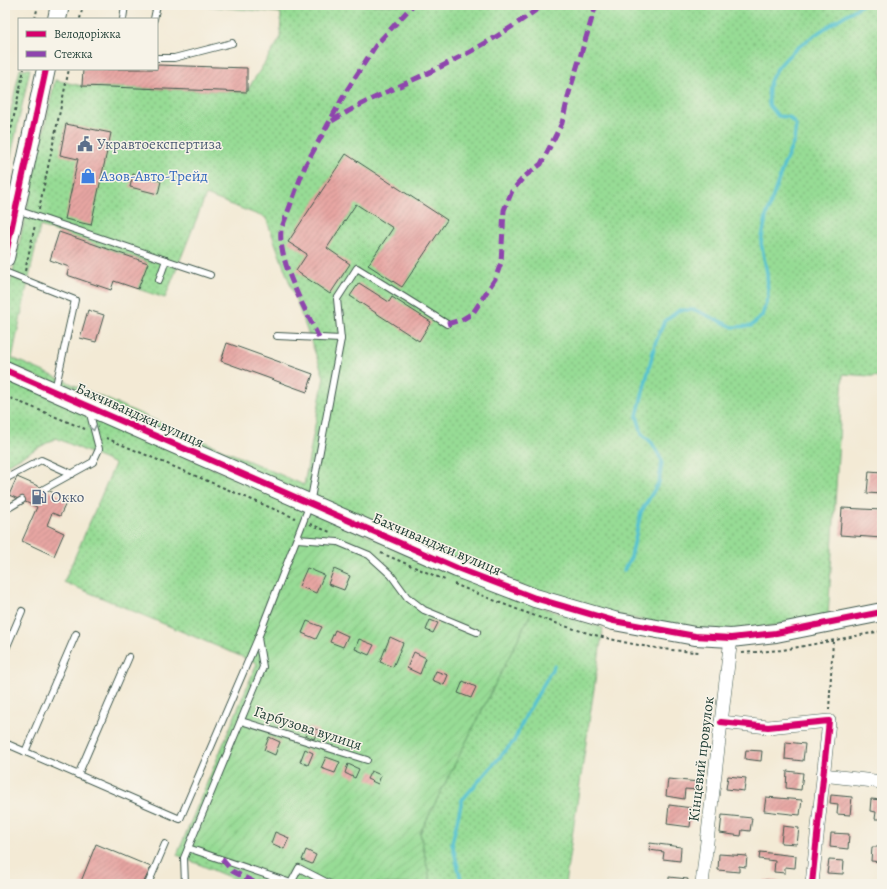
<svg xmlns="http://www.w3.org/2000/svg" width="887" height="889" viewBox="0 0 887 889" font-family="Alegreya,serif">
	<style>
		.grass { fill: url(#grass-dots); stroke: #5b8c64; fill-rule: evenodd }
		.garden { fill: url(#garden-furrows); stroke: #5b8c64 }
		.lines { fill: none; stroke-linecap: round; stroke-linejoin: round }
		.stream { stroke: #57c2d1; stroke-width: 3.5 }
		.building { fill: url(#building-hatch) }
		.lane-casing { stroke: #3f574c; stroke-width: 8 }
		.street-casing { stroke: #3f574c; stroke-width: 14 }
		.secondary-casing { stroke: #3f574c; stroke-width: 20 }
		.path { stroke: #3f574c; stroke-width: 2; stroke-dasharray: 3 3; stroke-linecap: butt }
		.lane { stroke: #fff; stroke-width: 6 }
		.street { stroke: #fff; stroke-width: 13 }
		.secondary { stroke: #fff; stroke-width: 18 }
		.quiet { stroke: #8e44ad; stroke-width: 5; stroke-dasharray: 10 5; stroke-linecap: butt }
		.cycleway-casing { stroke: #f7f3e8; stroke-width: 8 }
		.cycleway { stroke: #d6006c; stroke-width: 6 }
		.oneway { stroke: #8f9e9a }
		.labels { text-anchor: middle; stroke-width: 3; stroke-linejoin: round; paint-order: stroke }
		.service-label { font-size: 15px; fill: #4e5e75; stroke: #f7f3e8; text-anchor: start }
		.shop-label { font-size: 15px; fill: #366cbe; stroke: #f7f3e8; text-anchor: start }
		.street-label { font-size: 15px; fill: #1f3d34; stroke: #f7f3e8 }
	</style>
	<defs>
		<pattern id="grass-dots" width="8" height="8" patternUnits="userSpaceOnUse"><rect width="8" height="8" fill="#97dc95"/><path d="M2 2h.1M6 6h.1" fill="none" stroke="#7bb47a" stroke-width="1.8" stroke-linecap="round"/></pattern>
		<pattern id="garden-furrows" width="10" height="10" patternUnits="userSpaceOnUse"><rect width="10" height="10" fill="#97dc95"/><path d="M-1 1l2-2M0 10L10 0M9 11l2-2" fill="none" stroke="#7bb47a"/></pattern>
		<pattern id="building-hatch" width="6" height="6" patternUnits="userSpaceOnUse"><rect width="6" height="6" fill="#e7a6a3"/><path d="M-1 1l2-2M0 6l6-6M5 7l2-2" fill="none" stroke="#bb8886"/></pattern>
	</defs>
	<rect width="100%" height="100%" fill="#f7f3e8"/>
	<filter id="ink" filterUnits="userSpaceOnUse"><feTurbulence type="fractalNoise" baseFrequency=".025" numOctaves="2"/><feDisplacementMap in="SourceGraphic" scale="8" xChannelSelector="R" yChannelSelector="G"/><feConvolveMatrix kernelMatrix="1 2 1 2 8 2 1 2 1" color-interpolation-filters="sRGB"/></filter>
	<filter id="wash" filterUnits="userSpaceOnUse"><feTurbulence type="fractalNoise" baseFrequency=".012" numOctaves="4" result="noise"/><feDisplacementMap in="SourceGraphic" scale="16" xChannelSelector="R" yChannelSelector="G"/><feGaussianBlur stdDeviation="0.9" result="paint"/><feColorMatrix in="noise" values="0 0 0 0 0 0 0 0 0 0 0 0 0 0 0 0 0 1.4 0 .05"/><feComposite in="paint" operator="in"/></filter>
	<g filter="url(#wash)">
		<rect width="100%" height="100%" fill="#f3ead5"/>
		<g class="grass">
			<path d="M197,5h685v372l-39,-3 -15,243 -96,15 -36,-2 -81,-15 -78,-23 -79,-31 -453,-198v-55l50,-228 27,6 164,6 34,-53 1,-26zM206,195l60,23 58,159 -20,108 -292,-127 28,-132 107,36 -9,27 27,9z"/>
			<polygon points="20,69 30,69 5,183 5,137"/>
			<polygon points="5,377 308,510 292,884 246,884 177,855 257,663 64,582 115,464 56,438 5,466"/>
			<polygon points="535,605 603,628 565,884 431,884 420,833"/>
		</g>
		<polygon class="garden" points="308,510 535,605 420,833 431,884 292,884 188,848 263,667 258,638"/>
		<g class="lines">
			<g class="stream">
				<path d="M624,570l7,-13 10,-45 18,-30 3,-21 -10,-18 -10,-9 -5,-18 18,-72 9,-22 15,-12h16l38,17 18,-1 11,-10 6,-20 -1,-23 -6,-30 5,-26 17,-50 11,-26 2,-16 -7,-8 -11,-1 -9,-11c0,-6 -1,-13 0,-19 6,-32 67,-64 93,-81"/>
				<polyline points="462,884 452,843 462,800 514,741 526,715 554,666"/>
			</g>
		</g>
		<g id="blocks">
			<g class="building">
				<polygon points="157,65 247,68 247,92 82,86 83,69 157,69"/>
				<polygon points="66,124 111,133 91,225 65,219 78,159 60,155"/>
				<polygon points="346,154 447,220 402,287 368,265 393,228 356,204 327,248 350,264 330,294 296,271 307,254 288,242"/>
				<polygon points="133,174 161,181 158,194 130,187"/>
				<polygon points="59,232 148,263 138,289 114,281 111,290 67,275 69,267 50,260"/>
				<polygon points="359,283 389,302 392,297 431,322 419,341 350,296"/>
				<polygon points="88,310 104,315 96,342 80,338"/>
				<polygon points="227,343 313,374 307,392 221,361"/>
				<polygon points="869,471 882,472 882,494 867,493"/>
				<polygon points="17,477 68,499 60,516 52,513 47,525 64,533 54,556 22,541 37,507 9,495"/>
				<polygon points="842,508 882,510 882,538 840,535"/>
				<polygon points="307,568 324,575 316,593 299,586"/>
				<polygon points="334,569 350,576 344,590 328,584"/>
				<polygon points="430,620 438,623 433,633 426,630"/>
				<polygon points="307,621 322,627 316,639 302,633"/>
				<polygon points="335,630 348,636 343,647 330,642"/>
				<polygon points="390,637 403,643 393,667 380,662"/>
				<polygon points="359,639 374,645 369,655 355,649"/>
				<polygon points="414,652 426,658 420,674 407,668"/>
				<polygon points="436,671 448,675 444,685 432,680"/>
				<polygon points="463,681 476,687 471,698 458,693"/>
				<polygon points="309,727 318,730 314,739 305,735"/>
				<polygon points="269,737 280,742 275,755 264,750"/>
				<polygon points="786,742 805,744 803,761 785,759"/>
				<polygon points="305,749 313,753 308,765 300,762"/>
				<polygon points="746,750 762,751 761,761 745,759"/>
				<polygon points="326,757 340,762 335,773 321,768"/>
				<polygon points="348,764 359,769 355,778 345,773"/>
				<polygon points="371,771 381,775 378,784 367,779"/>
				<polygon points="787,771 803,773 801,790 786,788"/>
				<polygon points="728,776 746,778 744,791 726,789"/>
				<polygon points="668,779 699,782 698,790 685,789 684,799 666,796"/>
				<polygon points="831,795 852,797 850,815 837,814 838,804 830,803"/>
				<polygon points="766,797 802,800 800,815 764,811"/>
				<polygon points="871,799 882,800 882,819 875,819 876,812 870,811"/>
				<polygon points="669,805 692,808 690,827 667,824"/>
				<polygon points="722,815 752,818 750,831 742,830 741,836 720,833"/>
				<polygon points="783,826 799,828 797,844 781,843"/>
				<polygon points="275,832 289,838 284,849 271,843"/>
				<polygon points="831,833 849,834 848,849 830,847"/>
				<polygon points="650,843 681,847 680,861 663,859 664,852 649,850"/>
				<polygon points="96,844 151,867 143,884 80,884"/>
				<polygon points="872,847 882,847 882,862 871,861"/>
				<polygon points="306,850 316,855 312,864 302,860"/>
				<polygon points="760,852 796,856 795,868 785,867 785,873 774,872 775,861 759,859"/>
				<polygon points="719,854 747,856 746,867 739,866 739,872 718,870"/>
				<polygon points="829,860 844,861 843,874 827,873"/>
				<polygon points="669,877 688,879 687,884 669,884"/>
				<polygon points="765,880 793,883 793,884 764,884"/>
			</g>
		</g>
	</g>
	<g filter="url(#ink)">
		<use href="#blocks" fill-opacity="0" stroke="#3f574c" stroke-width="1"/>
		<g class="lines">
			<g class="lane-casing">
				<g id="lane">
					<polyline points="123,19 125,5"/>
					<polyline points="154,19 157,5"/>
					<polyline points="157,58 174,58 232,43"/>
					<polyline points="17,210 210,275"/>
					<polyline points="5,272 75,300 55,390"/>
					<polyline points="159,280 166,260"/>
					<polyline points="277,336 341,339"/>
					<polyline points="5,479 41,460 72,474"/>
					<polyline points="44,489 93,462 99,449 89,410"/>
					<polyline points="5,510 22,500"/>
					<polyline points="297,539 338,542 369,555 391,575 407,597 424,610 477,632"/>
					<polyline points="5,651 22,611"/>
					<polyline points="241,721 367,760"/>
					<polyline points="5,743 180,819 258,638 310,504 341,339 337,299 357,268 447,324"/>
					<polyline points="25,752 76,634"/>
					<polyline points="78,775 129,657"/>
					<polyline points="188,848 291,883"/>
					<polyline points="291,883 299,868 330,884"/>
					<polyline points="148,884 165,844"/>
					<polyline points="185,884 184,858 263,667 258,638"/>
				</g>
			</g>
			<g class="street-casing">
				<g id="street">
					<polyline points="721,722 768,727 829,721 812,884"/>
					<polyline points="823,775 882,782"/>
					<polyline points="702,884 731,638"/>
				</g>
			</g>
			<g class="secondary-casing">
				<g id="secondary">
					<polyline points="57,19 60,5"/>
					<polyline points="5,258 46,69"/>
					<polyline points="5,370 457,568 535,598 614,621 695,636 731,638 776,633 882,612"/>
				</g>
			</g>
			<g class="path">
				<polyline points="35,19 38,5"/>
				<polyline points="80,19 83,5"/>
				<polyline points="5,158 24,69"/>
				<polyline points="39,209 69,69"/>
				<polyline points="25,271 35,225"/>
				<polyline points="5,396 85,429"/>
				<polyline points="106,438 295,518"/>
				<polyline points="310,524 330,532"/>
				<polyline points="381,553 445,580"/>
				<path d="M454,584c77,32 161,65 245,68"/>
				<polyline points="742,653 783,650 882,631"/>
				<polyline points="829,710 833,641"/>
			</g>
			<use href="#lane" class="lane"/>
			<use href="#street" class="street"/>
			<use href="#secondary" class="secondary"/>
			<g class="quiet">
				<path d="M332,121c38,-24 78,-38 118,-59 33,-16 63,-35 93,-57"/>
				<polyline points="447,324 463,319 473,313 495,279 501,263 504,210 512,191 524,177 541,164 562,123 569,93 596,5"/>
				<path d="M319,338c-14,-30 -41,-75 -38,-108l24,-64 42,-76 29,-45 37,-40"/>
				<polyline points="222,859 232,871 258,884"/>
			</g>
			<g class="cycleway-casing">
				<g id="cycleway">
					<polyline points="5,258 46,69"/>
					<polyline points="5,370 457,568 535,598 614,621 695,636 731,638 776,633 882,612"/>
					<polyline points="721,722 768,727 829,721 812,884"/>
				</g>
			</g>
			<use href="#cycleway" class="cycleway"/>
		</g>
		<defs><path id="oneway-chevron" d="M-2-3.5L2.5 0L-2 3.5" fill="none" stroke-width="1.6" stroke-linecap="round" stroke-linejoin="round"/></defs>
		<use class="oneway" href="#oneway-chevron" transform="translate(93 428) rotate(76)"/>
	</g>
	<defs>
		<g id="civic-bare" transform="scale(1.2)"><path d="M-.6-6.5H3V-4.5H.6V-3L4-1V1h2V6H-6V1h2V-1L-.6-3ZM-1.2 2.5V6h2.4V2.5Z" fill="#5c6f8a" stroke="#f7f3e8" stroke-width="2.5" paint-order="stroke"/></g>
		<g id="shop-bare" transform="scale(1.2)"><path d="M-5-2.5h2.3a2.7 3.5 0 0 1 5.4 0H5L5.5 6h-11ZM-1.5-2.5h3a1.5 2.3 0 0 0-3 0Z" fill="#3f7fe0" stroke="#f7f3e8" stroke-width="2.5" paint-order="stroke"/></g>
		<g id="fuel-bare" transform="scale(1.2)"><path d="M-5.5-6h7V0h2V4h1.3V-2.5L3-4.5l.8-.8L6-3V5H2.5V1h-1V6h-7ZM-4.2-4.7v3.2H.2V-4.7Z" fill="#5c6f8a" stroke="#f7f3e8" stroke-width="2.5" paint-order="stroke"/></g>
	</defs>
	<g fill-rule="evenodd">
		<use href="#civic-bare" x="85" y="144"/>
		<use href="#shop-bare" x="88" y="176"/>
		<use href="#fuel-bare" x="39" y="497"/>
	</g>
	<g class="labels">
		<g class="service-label">
			<text x="97" y="149">Укравтоекспертиза</text>
			<text x="51" y="502">Окко</text>
		</g>
		<g class="shop-label">
			<text x="100" y="181">Азов-Авто-Трейд</text>
		</g>
		<g class="street-label">
			<text transform="translate(140 415) rotate(24)" y="5">Бахчиванджи вулиця</text>
			<text transform="translate(437 544) rotate(23)" y="5">Бахчиванджи вулиця</text>
			<text transform="translate(308 728) rotate(18)" y="5">Гарбузова вулиця</text>
			<text transform="translate(701 759) rotate(-83)" y="5">Кінцевий провулок</text>
		</g>
	</g>
	<rect width="887" height="889" fill="none" stroke="#f7f3e8" stroke-width="20"/>
	<rect x="18" y="18" width="140" height="52" fill="#f7f3e8" stroke="#a1aaa0"/>
	<rect x="26" y="31" width="20" height="6" fill="#d6006c" stroke="#a1aaa0"/>
	<text x="54" y="38" font-size="12" fill="#1f3d34">Велодоріжка</text>
	<rect x="26" y="51" width="20" height="6" fill="#8e44ad" stroke="#a1aaa0"/>
	<text x="54" y="58" font-size="12" fill="#1f3d34">Стежка</text>
</svg>
